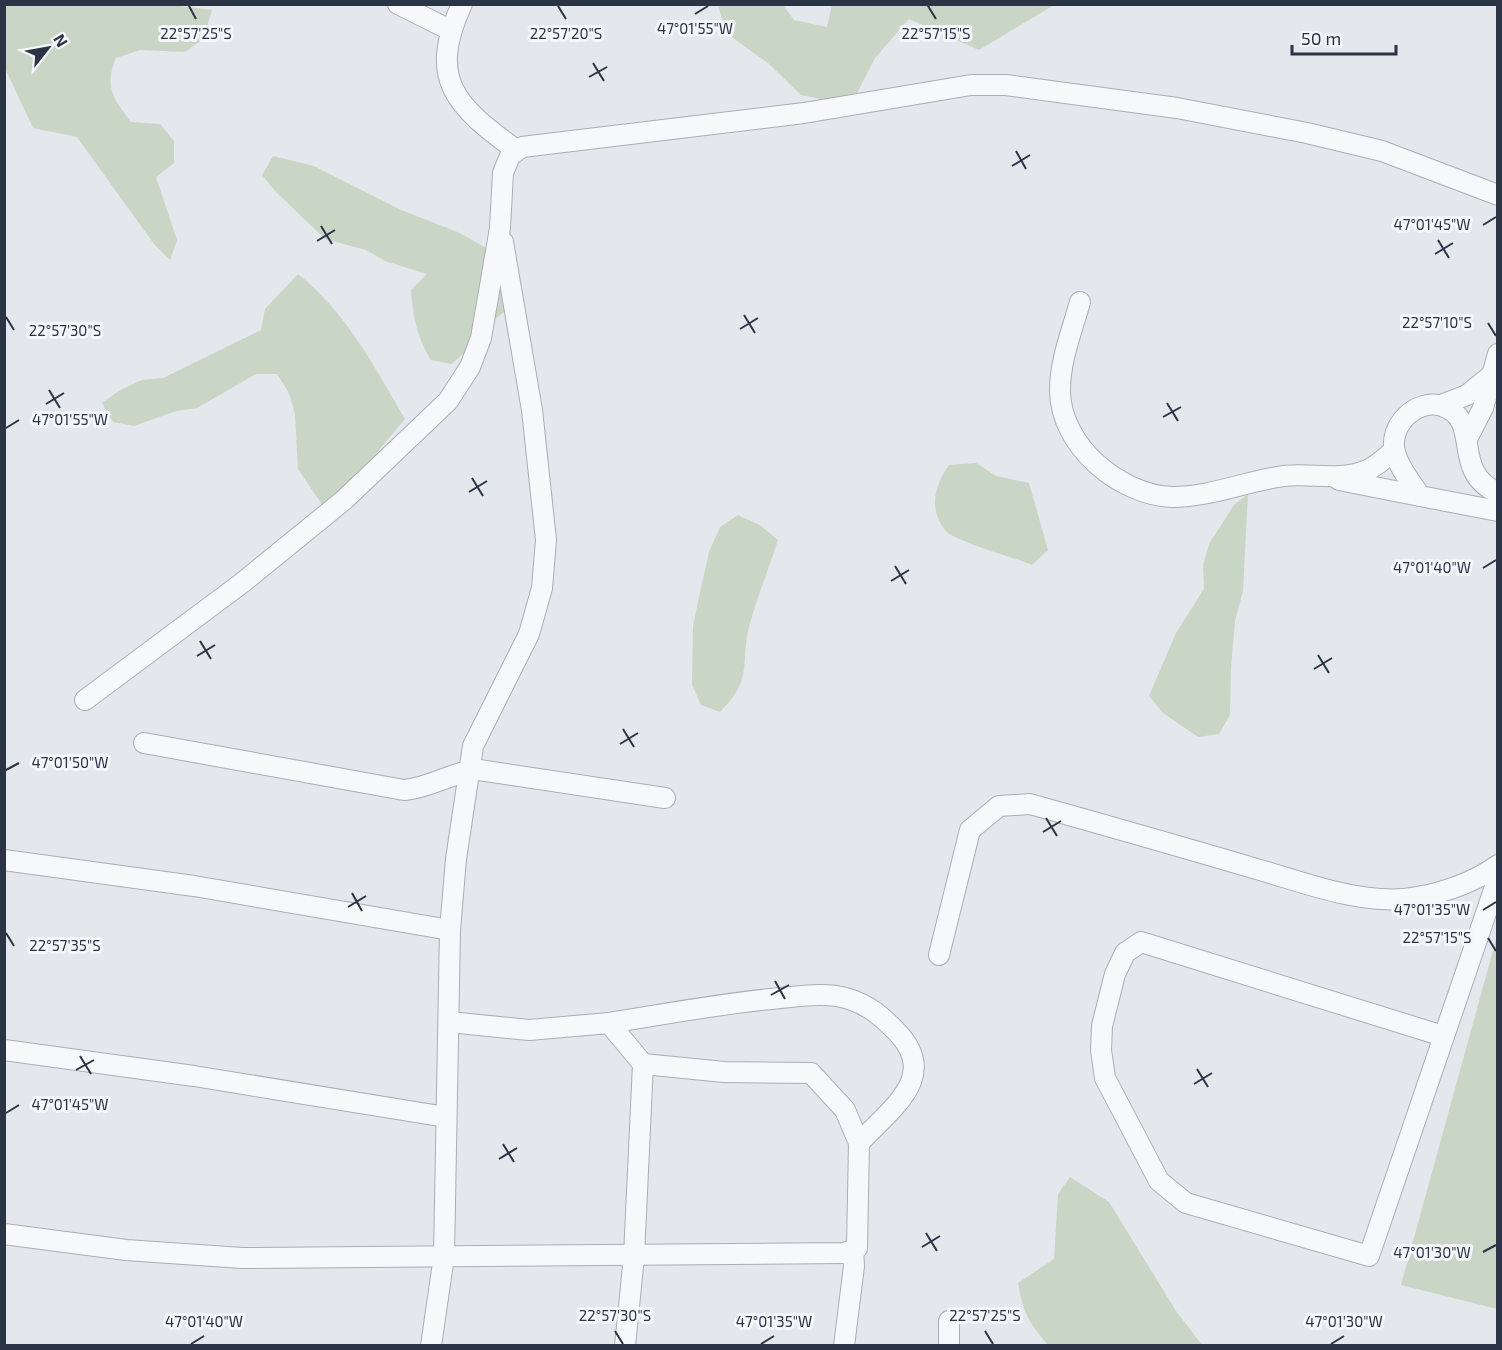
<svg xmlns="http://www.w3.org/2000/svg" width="1502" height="1350" viewBox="0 0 1502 1350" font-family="'Exo 2',sans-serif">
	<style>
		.green { fill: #c9d6c5 }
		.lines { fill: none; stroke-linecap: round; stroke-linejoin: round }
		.minor-casing { stroke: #a9aeb7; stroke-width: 22 }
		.minor { stroke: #f7f8fa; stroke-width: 20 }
		.ticks { fill: none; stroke: #2b3445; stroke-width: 2 }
		.ticks-label { font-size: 15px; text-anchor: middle; fill: #2b3445; stroke: #f4f6f9; stroke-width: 6; stroke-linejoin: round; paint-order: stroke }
	</style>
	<rect width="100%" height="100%" fill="#e4e7ec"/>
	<g class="green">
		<path d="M163,4l49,6 -9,29 -18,13 -45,-2 -24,8c-12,29 -3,40 15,64l29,2 14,17v22l-18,14 21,63 -7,20 -16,-16 -77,-107 -44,-9 -28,-60v-63z"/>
		<polygon points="718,5 783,5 794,20 827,27 832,5 1054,5 979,50 909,19 875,58 857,93 825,100 801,95 768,63 726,33"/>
		<path d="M273,156l41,10 85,43 61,24 38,22 26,46c-36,15 -43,40 -73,63l-20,-4c-14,-23 -18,-43 -20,-70l16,-16 -42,-13 -19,-11 -41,-11 -49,-47 -14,-17z"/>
		<path d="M298,274c48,38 76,92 107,145l-78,93 -29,-43 -3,-55 -6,-21 -12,-19h-21l-59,34 -21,3 -42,15 -21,-4 -11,-19 18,-13 22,-10 21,-2 98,-48 4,-21z"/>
		<path d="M976,463l20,13 33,7 19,67 -16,15c-18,-8 -77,-23 -87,-35 -17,-22 -10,-45 4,-65z"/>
		<polygon points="1248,494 1243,591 1235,621 1231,668 1230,715 1219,734 1198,737 1163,713 1149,696 1176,633 1204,589 1203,566 1209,544 1234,505"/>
		<path d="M738,515l22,10 18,15c-9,28 -20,55 -28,83 -11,40 5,55 -30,89l-19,-7 -9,-20 1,-58 4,-21 12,-54 11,-25z"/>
		<polygon points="1497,936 1497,1309 1401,1285"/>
		<path d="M1070,1177l39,25 67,109 26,34h-154c-20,-24 -24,-30 -30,-62l36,-24 4,-65z"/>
	</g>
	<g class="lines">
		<g class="minor-casing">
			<g id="minor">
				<polyline points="398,4 450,30"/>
				<path d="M462,4c-35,76 -6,102 54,146"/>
				<path d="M1080,302c-8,29 -20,58 -20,88 0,56 60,105 112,107 39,0 74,-16 112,-21 26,-3 56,5 81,-5 11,-4 20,-13 29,-21"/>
				<polyline points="1441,405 1467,395 1493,374"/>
				<polyline points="1467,439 1483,408 1498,354"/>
				<polyline points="1339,480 1420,496"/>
				<path d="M1498,493c-49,-22 -14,-73 -56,-87 -26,-8 -54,20 -47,46 4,16 16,30 25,44l78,15"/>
				<polyline points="85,700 242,583 344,500 448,401 470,367 481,338 500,228 503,173 510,156 522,147 804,113 971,85 1006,85 1177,108 1307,133 1382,151 1498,195"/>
				<path d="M144,743l260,47c27,-2 49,-19 75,-20l186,28"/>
				<polyline points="4,860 194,886 450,930"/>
				<path d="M939,955l31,-125 29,-24 31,-2c74,21 149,42 223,64 47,13 101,35 151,31 31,-3 68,-15 94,-34"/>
				<polyline points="449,1022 529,1030 609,1023 643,1064 634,1256 625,1346"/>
				<path d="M609,1023c57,-9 114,-20 172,-25 22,-2 46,-6 68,1 19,6 31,16 45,30 48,47 -2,78 -35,114"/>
				<polyline points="1443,1036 1141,942 1125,953 1115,974 1102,1026 1101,1050 1105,1078 1159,1181 1186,1203 1369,1256 1498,878"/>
				<polyline points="4,1050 194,1076 446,1117"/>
				<polyline points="4,1234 126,1250 242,1258 844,1253 857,1248 859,1143 845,1110 811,1073 724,1072 643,1064"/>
				<polyline points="949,1321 949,1346"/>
				<polyline points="431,1346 444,1256 450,930 456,859 473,746 529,634 542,588 546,540 532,410 503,242"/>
				<polyline points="844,1346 854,1266 853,1251"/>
			</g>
		</g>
		<use href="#minor" class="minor"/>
	</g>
	<path class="ticks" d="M189,6l7,13M558,6l8,13M928,6l8,13M695,14l13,-8M593,63l11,18M589,77l18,-10M1016,151l10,18M1012,166l18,-11M1483,225l13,-8M321,226l11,18M1438,240l11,18M317,241l18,-11M1435,254l18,-11M744,315l11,18M6,317l8,13M1488,323l8,13M740,329l18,-11M49,390l11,18M1167,403l11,18M46,404l18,-11M1163,417l18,-10M6,428l13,-8M472,478l11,18M469,492l18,-11M895,566l11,18M1483,568l13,-8M891,581l18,-11M200,641l11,18M1318,655l11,18M197,656l18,-11M1314,669l18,-11M623,729l11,18M620,744l18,-11M6,770l13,-7M1046,818l11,18M1043,832l18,-11M352,893l10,18M348,907l18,-11M1483,910l13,-8M6,933l8,13M1488,938l8,13M775,981l10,18M771,995l18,-10M80,1056l11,18M1197,1069l11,18M76,1070l18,-10M1194,1084l18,-11M6,1113l13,-8M503,1144l11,18M499,1159l18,-11M926,1233l11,18M922,1247l18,-11M1483,1252l13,-7M615,1331l8,13M985,1331l8,13M191,1344l13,-8M761,1344l13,-8M1331,1344l13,-8"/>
	<g class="ticks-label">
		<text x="695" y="34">47°01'55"W</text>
		<text x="196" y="39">22°57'25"S</text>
		<text x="566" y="39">22°57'20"S</text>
		<text x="936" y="39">22°57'15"S</text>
		<text x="1432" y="230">47°01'45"W</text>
		<text x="1437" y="328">22°57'10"S</text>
		<text x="65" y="336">22°57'30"S</text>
		<text x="70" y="425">47°01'55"W</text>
		<text x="1432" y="573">47°01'40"W</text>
		<text x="70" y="768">47°01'50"W</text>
		<text x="1432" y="915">47°01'35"W</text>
		<text x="1437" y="943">22°57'15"S</text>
		<text x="65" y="951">22°57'35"S</text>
		<text x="70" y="1110">47°01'45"W</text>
		<text x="1432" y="1258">47°01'30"W</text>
		<text x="615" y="1321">22°57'30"S</text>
		<text x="985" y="1321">22°57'25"S</text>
		<text x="204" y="1327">47°01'40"W</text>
		<text x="774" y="1327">47°01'35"W</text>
		<text x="1344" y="1327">47°01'30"W</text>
	</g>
	<rect width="1502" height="1350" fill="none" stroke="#2b3445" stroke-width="12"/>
	<g transform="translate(48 48) rotate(59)" stroke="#f4f6f9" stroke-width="4.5" paint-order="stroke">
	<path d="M0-4.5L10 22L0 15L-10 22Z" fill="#2b3445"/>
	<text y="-9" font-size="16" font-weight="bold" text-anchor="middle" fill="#2b3445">N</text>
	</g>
	<path d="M1292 45v9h104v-9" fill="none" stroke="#2b3445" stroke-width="3"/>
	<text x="1301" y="45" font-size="18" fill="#2b3445" stroke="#f4f6f9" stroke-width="4.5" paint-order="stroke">50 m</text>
</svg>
